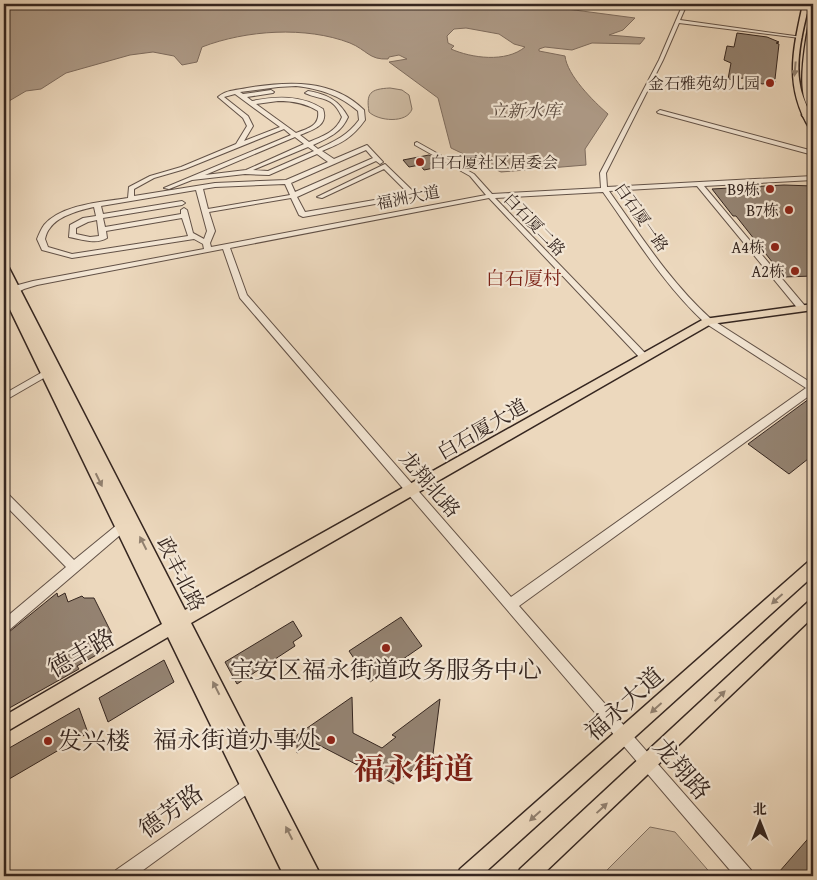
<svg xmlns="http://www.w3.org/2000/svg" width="817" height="880" viewBox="0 0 817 880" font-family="'Gentium Book Plus','Noto Serif SC',serif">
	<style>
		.green { fill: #cdbaa2; stroke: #817061 }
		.water { fill: #ae9b88; stroke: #7e6c5e; fill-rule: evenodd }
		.building { fill: #948372; stroke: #352620 }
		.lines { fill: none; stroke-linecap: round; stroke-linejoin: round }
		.minor-casing { stroke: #635247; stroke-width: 2 }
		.major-casing { stroke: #352620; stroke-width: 3 }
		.highway-casing { stroke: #352620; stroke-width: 3 }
		.minor { fill: #f3e6d4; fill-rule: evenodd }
		.major { fill: #ecd8bd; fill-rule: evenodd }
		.highway { fill: #ecd8bd; fill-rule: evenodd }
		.oneway { fill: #907f6e }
		.poi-dot { fill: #8f2418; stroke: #f3e6d4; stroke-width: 2 }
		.labels { text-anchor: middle; stroke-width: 4.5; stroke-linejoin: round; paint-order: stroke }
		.far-poi-label { font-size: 16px; fill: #352620; stroke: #f3e6d4; text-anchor: end }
		.far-street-label { font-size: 16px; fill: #352620; stroke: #f3e6d4 }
		.far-water-label { font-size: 18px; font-style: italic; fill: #59493f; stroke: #f3e6d4 }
		.far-quarter-label { font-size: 19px; fill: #7a1f14; stroke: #f3e6d4 }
		.street-label { font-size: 20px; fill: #352620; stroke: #f3e6d4 }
		.near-street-label { font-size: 24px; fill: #352620; stroke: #f3e6d4 }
		.near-poi-label { font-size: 24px; fill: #352620; stroke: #f3e6d4 }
		.near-district-label { font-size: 30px; font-weight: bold; fill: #7a1f14; stroke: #f3e6d4 }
	</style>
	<rect width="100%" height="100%" fill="#ecd8bd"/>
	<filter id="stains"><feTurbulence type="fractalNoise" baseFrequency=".004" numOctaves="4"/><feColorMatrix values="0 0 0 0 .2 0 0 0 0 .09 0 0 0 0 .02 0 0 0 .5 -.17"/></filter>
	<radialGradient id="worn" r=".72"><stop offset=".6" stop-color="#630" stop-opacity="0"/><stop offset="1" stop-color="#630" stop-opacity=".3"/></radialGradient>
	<g class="green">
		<path d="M390,88l12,2 7,5 3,14c-5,15 -34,12 -43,3 -3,-19 1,-23 21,-24z"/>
		<polygon points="650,827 675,832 713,876 601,876"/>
	</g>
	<path class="water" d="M4,4h525l106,14 -12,12 -14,5 36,3 -5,6 -48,-1 -20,7 -27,-3 -6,2v2l26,5c2,19 28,45 43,58l-23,35 1,16 -85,7 -50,-24 -13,-50 -49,-36 18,-3 -8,-4 -10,2 -1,2c-19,1 -21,-9 -38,-16 -44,-17 -104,-13 -148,4l-5,15 -15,3 -8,-9 -21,-4 -23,3 -64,18 -25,16 -15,2 -22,13zM466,28l33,6 15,10 11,3c-19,16 -54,11 -74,2l3,-3 -6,-3 -1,-7 7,-7z"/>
	<g class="building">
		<polygon points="737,33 767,37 779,42 776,43 779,44 775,79 772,80 776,82 762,84 748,77 734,80 728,79 731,63 724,60 727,46 734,47"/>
		<polygon points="429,155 440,161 430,163 434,168 424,170 420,165 409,167 403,160"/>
		<polygon points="784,185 813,186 813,276 784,277 736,216 733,216 712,189"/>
		<polygon points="813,396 813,455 789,474 748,444"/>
		<polygon points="57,593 58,597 65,593 68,602 82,596 84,598 94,598 112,634 112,641 107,649 77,666 79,669 4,711 4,636"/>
		<polygon points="401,617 422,646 370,682 349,651"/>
		<polygon points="293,621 302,636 293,642 295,646 237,684 225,662"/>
		<polygon points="164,660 174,682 108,722 99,698"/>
		<polygon points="352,697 353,733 382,748 396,737 392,735 440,699 433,754 394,784 313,742 297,753 297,735"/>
		<polygon points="79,708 88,733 4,782 4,751"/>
		<polygon points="813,833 813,876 783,876 779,872"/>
	</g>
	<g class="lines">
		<g class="minor-casing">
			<g id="minor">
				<path d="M683,4h4l-7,16 122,17 -2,1 -121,-15 -16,37 -57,113 1,14 206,-11v4l-109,6 101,120v4h-6l-102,-124 -88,5c32,45 61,91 102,128l102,65v9l-294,213 232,264 2,6h-18l-495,-578 -17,-49 -186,36 -13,4 -20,10v-5l14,-9 15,-4 171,-32 -1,-5 -9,-5 -122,19 -30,-8 -5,-11c2,-5 4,-10 7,-14 18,-21 59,-23 84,-27l1,-11 21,-11 31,-9 55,-23 11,-18 -4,-8 -25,-21c7,-7 20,-7 29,-9 41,-7 86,-9 117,22l1,10c-13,18 -23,23 -43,31l12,8 33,-14 16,17 -3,2 -4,-3 -79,36 8,15 104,-18 -25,-25 -62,29 -5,-1 68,-33 32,31 -3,2 -111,20 -4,-2 -8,-17 -82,14 6,19 -5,12 1,4 275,-52 -16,-19 -55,-31v-2l2,-1 57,32 18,20 109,-6 -1,-15 59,-113zM296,86c25,3 43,9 62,25l1,9c-11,15 -24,21 -41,29l-5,-4c15,-7 28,-12 35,-28 -9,-17 -22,-23 -40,-26l-3,2c17,8 27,2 37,24 -6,15 -19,19 -33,25l-9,-7c12,-5 29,-9 23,-26 -22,-14 -46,-13 -71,-8l-5,-4 26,-4 1,-1 -3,-2 -28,4 -3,-2 38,-5zM235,94l45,33 -36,14 9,-15 -5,-10 -24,-19zM278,101c15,0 27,2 40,10 2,15 -10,17 -22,22l-40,-29zM284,129l7,6 -127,53 5,1 23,-9 53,-6 24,1 48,-21 11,8 -42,18 -71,3 -81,13v-7l20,-11 31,-9zM295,137l9,7 -58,26 -41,5zM308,147l6,4 -46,20 -15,-1zM366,150l7,8 -78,34 -4,-9zM285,184l5,11 -82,14 -5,-20 12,-2zM196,190l11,41 -3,8 -11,-6 -6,-23 -3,-2 -3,2v4l-76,13 -2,-9 79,-13 3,-2 -3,-2 -79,13 -2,-8zM603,192c32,45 61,93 102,131l101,65 -295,209 -264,-302 -17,-47 259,-50 152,161h6l1,-2 -1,-2 -152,-157zM94,207l2,9 -13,2 -13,7 -1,12c12,2 27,8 38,1l-1,-7 76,-13 6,18 -116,18 -24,-7 -3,-8c1,-4 2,-8 5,-11 8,-12 30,-18 44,-21zM97,220l2,16 -9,1 -14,-3v-6l12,-6z"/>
				<polygon points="660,110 813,151 813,155 658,113 657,112"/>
				<polygon points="46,370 51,373 49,375 4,401 4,394"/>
				<polygon points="4,493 8,494 74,560 118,524 122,522 126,524 128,527 126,530 8,631 4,633 4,619 66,567 4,504"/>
				<polygon points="248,778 253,780 255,785 253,790 135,876 114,876 116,870"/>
			</g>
		</g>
		<g class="major-casing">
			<g id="major">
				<path d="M803,4h6c-6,26 -14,55 -9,81 2,15 14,32 13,44h-3c-26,-43 -17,-79 -7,-125z"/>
				<polygon points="4,265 9,268 185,610 704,319 813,304 813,310 711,324 191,623 321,876 284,876 168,637 4,733 4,716 162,624 4,297 4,284 8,285 4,277"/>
				<polygon points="813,561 813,576 481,876 457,876 460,869 808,562"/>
				<polygon points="813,600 813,617 541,876 517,876 520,869 808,602"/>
			</g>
		</g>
		<g class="highway-casing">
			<g id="highway">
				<polygon points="810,4 813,4 813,7 806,14 802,14 802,12"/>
				<path d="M813,16l-3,58 3,36c-20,-9 -6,-75 -3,-92z"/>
				<polygon points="806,112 813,118 813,126 810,125 802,115"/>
			</g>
		</g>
		<use href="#minor" class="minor"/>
		<use href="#major" class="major"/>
		<use href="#highway" class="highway"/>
	</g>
	<defs><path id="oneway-solid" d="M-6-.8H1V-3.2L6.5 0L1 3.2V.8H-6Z" transform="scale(1.25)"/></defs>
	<g class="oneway">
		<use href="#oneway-solid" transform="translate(795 69) rotate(95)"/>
		<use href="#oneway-solid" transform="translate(99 480) rotate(64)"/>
		<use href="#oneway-solid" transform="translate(143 543) rotate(-117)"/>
		<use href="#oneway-solid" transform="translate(777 599) rotate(138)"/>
		<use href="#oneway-solid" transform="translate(216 688) rotate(-117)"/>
		<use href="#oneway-solid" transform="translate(720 696) rotate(-44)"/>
		<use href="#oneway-solid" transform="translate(656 708) rotate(138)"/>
		<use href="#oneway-solid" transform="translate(602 808) rotate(-43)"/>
		<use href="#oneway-solid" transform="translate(535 816) rotate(138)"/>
		<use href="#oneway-solid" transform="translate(289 833) rotate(-117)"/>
	</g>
	<g class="poi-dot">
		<circle cx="770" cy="83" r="5"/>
		<circle cx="420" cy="162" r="5"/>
		<circle cx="770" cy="189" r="5"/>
		<circle cx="789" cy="210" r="5"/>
		<circle cx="775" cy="247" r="5"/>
		<circle cx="795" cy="271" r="5"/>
		<circle cx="386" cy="648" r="5"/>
		<circle cx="331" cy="740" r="5"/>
		<circle cx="48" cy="741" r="5"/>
	</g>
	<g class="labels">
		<g class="far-poi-label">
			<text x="760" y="89">金石雅苑幼儿园</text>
			<text x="430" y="168" text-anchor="start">白石厦社区居委会</text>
			<text x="760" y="195">B9栋</text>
			<text x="779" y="216">B7栋</text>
			<text x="765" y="253">A4栋</text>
			<text x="785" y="277">A2栋</text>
		</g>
		<g class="far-street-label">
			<text transform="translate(408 197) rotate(-11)" y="6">福洲大道</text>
			<text transform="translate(642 217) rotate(55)" y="6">白石厦一路</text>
			<text transform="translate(535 224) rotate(46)" y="6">白石厦二路</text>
		</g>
		<g class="far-water-label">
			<text x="525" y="117">立新水库</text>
		</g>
		<g class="far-quarter-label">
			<text x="524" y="285">白石厦村</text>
		</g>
		<g class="street-label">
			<text transform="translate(482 429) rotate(-30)" y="7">白石厦大道</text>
			<text transform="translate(430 484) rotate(49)" y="7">龙翔北路</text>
			<text transform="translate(181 574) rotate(63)" y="7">政丰北路</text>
		</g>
		<g class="near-street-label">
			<text transform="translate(81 653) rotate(-30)" y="8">德丰路</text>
			<text transform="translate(624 704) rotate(-42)" y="8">福永大道</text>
			<text transform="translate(682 769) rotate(49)" y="8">龙翔路</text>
			<text transform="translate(171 811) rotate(-36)" y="8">德芳路</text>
		</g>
		<g class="near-poi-label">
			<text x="386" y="678">宝安区福永街道政务服务中心</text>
			<text x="321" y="748" text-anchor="end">福永街道办事处</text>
			<text x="58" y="749" text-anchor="start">发兴楼</text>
		</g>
		<g class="near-district-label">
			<text x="414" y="779">福永街道</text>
		</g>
	</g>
	<rect width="817" height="880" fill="none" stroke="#ecd8bd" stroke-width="20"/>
	<rect x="5" y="5" width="807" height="870" fill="none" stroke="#352620" stroke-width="2.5"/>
	<rect x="10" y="10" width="797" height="860" fill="none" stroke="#352620"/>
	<g transform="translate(760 822)" stroke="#f3e6d4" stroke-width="4" paint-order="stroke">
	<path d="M0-4L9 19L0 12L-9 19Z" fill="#352620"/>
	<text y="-8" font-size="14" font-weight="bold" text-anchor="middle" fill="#352620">北</text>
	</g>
	<rect width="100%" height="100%" filter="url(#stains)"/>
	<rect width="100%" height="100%" fill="url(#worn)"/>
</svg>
